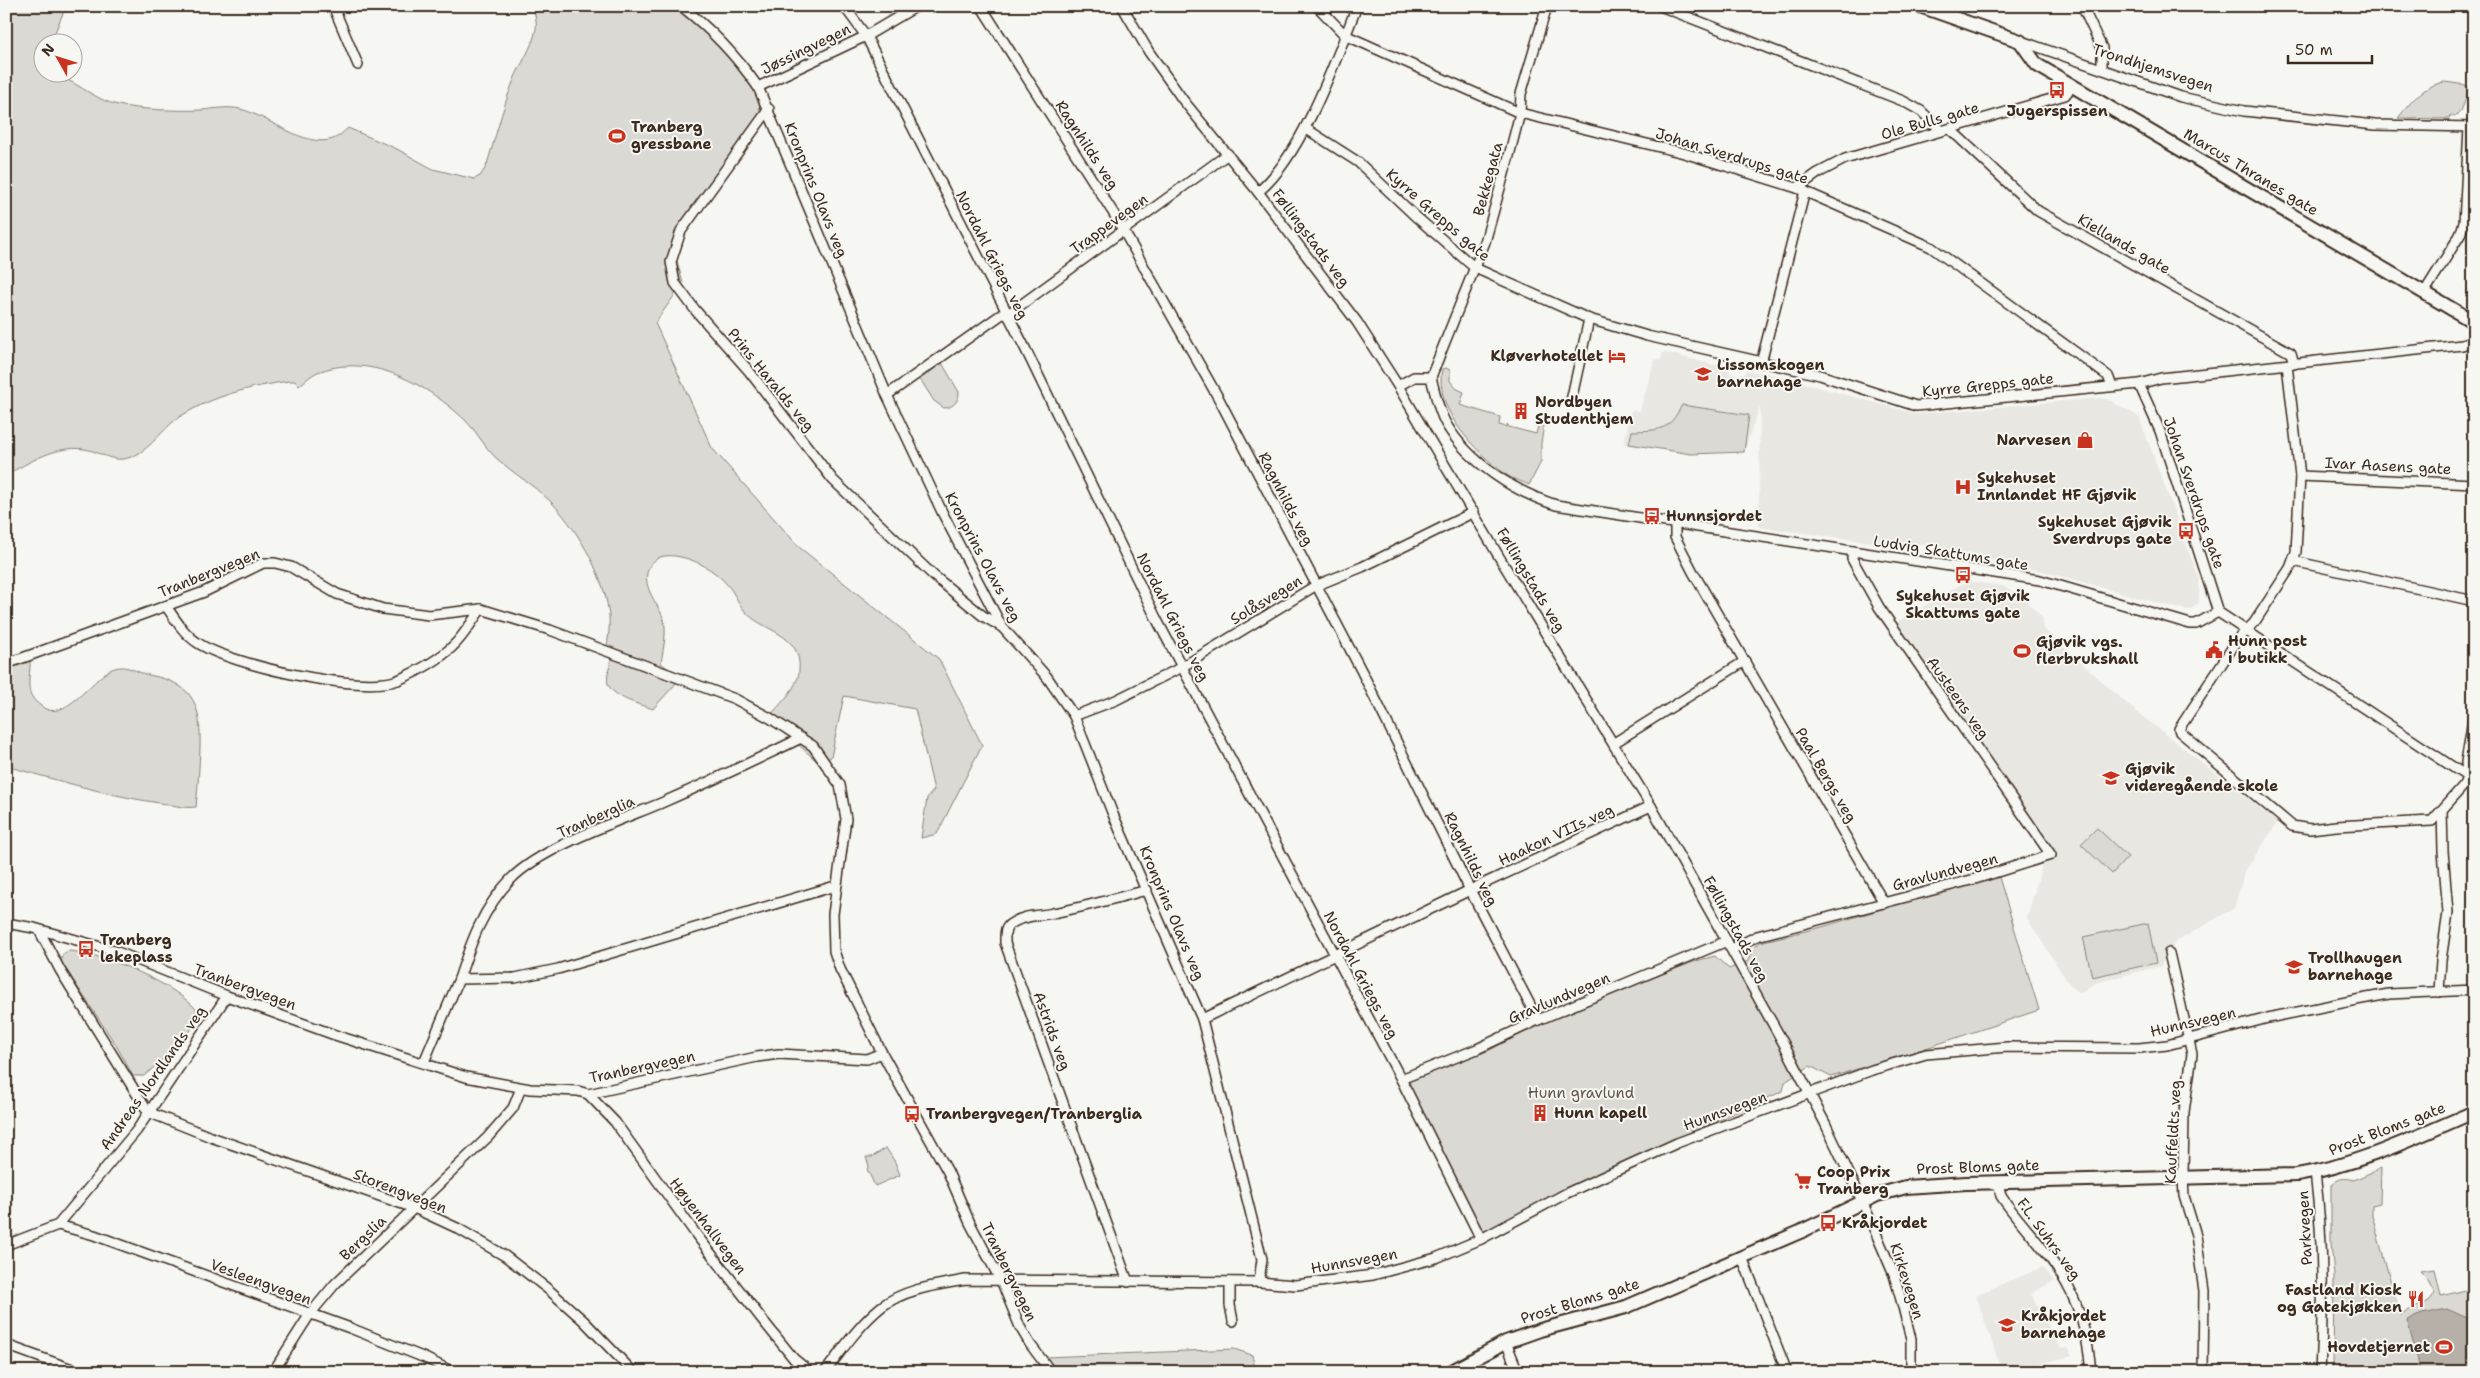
<svg xmlns="http://www.w3.org/2000/svg" width="2480" height="1378" viewBox="0 0 2480 1378" font-family="'Shantell Sans',sans-serif">
	<style>
		.built { fill: #e8e7e2 }
		.green { fill: #dad9d3; stroke: #8a8278 }
		.water { fill: #b6b0a9; stroke: #857a71 }
		.lines { fill: none; stroke-linecap: round; stroke-linejoin: round }
		.minor-casing { stroke: #3b2a1e; stroke-width: 12 }
		.secondary-casing { stroke: #3b2a1e; stroke-width: 16 }
		.minor { stroke: #f6f6f2; stroke-width: 9 }
		.secondary { stroke: #f6f6f2; stroke-width: 12 }
		.labels { text-anchor: middle; stroke-width: 4; stroke-linejoin: round; paint-order: stroke }
		.street-label { font-size: 15px; fill: #3b2a1e; stroke: #f6f6f2 }
		.poi-label { font-size: 15px; font-weight: bold; fill: #3b2a1e; stroke: #f6f6f2; text-anchor: start }
		.park-label { font-size: 15px; fill: #63564b; stroke: #f6f6f2 }
	</style>
	<rect width="100%" height="100%" fill="#f6f6f2"/>
	<filter id="ink" filterUnits="userSpaceOnUse"><feTurbulence type="fractalNoise" baseFrequency=".02" numOctaves="2"/><feDisplacementMap in="SourceGraphic" scale="10" xChannelSelector="R" yChannelSelector="G"/><feConvolveMatrix kernelMatrix="1 2 1 2 8 2 1 2 1" color-interpolation-filters="sRGB"/></filter>
	<g filter="url(#ink)">
		<g class="built">
			<polygon points="1663,352 1730,369 1729,373 1744,376 1746,369 1751,372 1767,373 1916,414 2100,398 2109,400 2139,417 2199,579 2199,602 2190,610 2172,607 2046,572 1927,545 1886,544 1759,527 1760,405 1744,452 1691,454 1624,444 1631,410 1640,411 1655,359 1661,360"/>
			<polygon points="1967,581 2003,586 2023,597 2043,619 2043,628 2080,662 2133,709 2278,822 2245,871 2234,908 2174,943 2161,966 2095,983 2080,993 2069,984 2027,918 2048,844 1895,623"/>
			<polygon points="2043,1267 2054,1281 2031,1294 2061,1349 2068,1348 2072,1356 2002,1372 1976,1295"/>
		</g>
		<g class="green">
			<path d="M6,6h60l-15,36h-9v30c25,1 47,25 72,32 22,6 65,7 88,6 12,-1 26,-4 38,-1 27,6 65,40 93,30 6,-2 10,-7 15,-11l49,21 36,20 41,10 6,-3 6,-9c9,-28 16,-57 27,-85 7,-18 19,-33 23,-53 1,-9 -1,-15 -4,-23h143l21,15 63,62 1,41 -86,126 9,33 -28,40 57,125 87,99 140,112 43,86 -45,89 -16,4 6,-40 7,-8 -19,-81 -71,-13 -13,61 -11,7 -52,-46c11,-13 30,-30 31,-47 4,-39 -38,-39 -55,-61 -5,-6 -8,-13 -12,-19 -13,-19 -35,-32 -57,-35 -10,-1 -17,0 -24,8 -13,19 6,38 12,53 5,14 0,32 -2,46l14,11 3,7 -25,28c-12,-4 -40,-11 -45,-25 -2,-7 2,-17 3,-24l-5,-6c2,-15 5,-30 2,-45 -5,-36 -33,-84 -59,-109 -16,-15 -36,-27 -53,-42 -12,-11 -19,-27 -31,-38 -37,-35 -93,-67 -144,-49 -8,2 -15,9 -22,15l-4,-5h-6c-39,6 -74,14 -108,35 -19,12 -31,36 -53,42 -17,5 -28,-7 -44,-9 -28,-4 -54,13 -78,26z"/>
			<path d="M2445,82l21,3 4,4 -9,22 -5,5h-6l-1,3 -51,-1c14,-17 24,-32 47,-36z"/>
			<path d="M942,363l17,29c0,9 -6,16 -15,16l-10,-7 -14,-22z"/>
			<path d="M1446,368l4,2v11l7,8 7,3 -4,13 40,12 -1,8 8,2v-3l2,3 27,7 2,-8 -2,-3h3l2,-10 5,1 -5,29v19l-12,23c-8,-4 -18,-6 -25,-12 -29,-22 -70,-63 -62,-104z"/>
			<path d="M1682,405l67,10 -5,37 -53,2 -62,-10 3,-13c28,-1 36,1 50,-26z"/>
			<path d="M30,657c1,10 -2,21 -1,30 1,9 5,14 12,19 22,19 51,-27 69,-36 16,-8 24,2 39,5 47,9 52,31 51,74 -1,20 -2,39 -4,58 -13,2 -25,-3 -37,-4 -53,-8 -102,-23 -153,-37v-107z"/>
			<polygon points="2097,828 2128,857 2112,874 2081,844"/>
			<polygon points="1998,874 2039,1010 1923,1049 1831,1077 1810,1066 1785,1082 1783,1091 1604,1172 1482,1233 1406,1081 1490,1050 1547,1019 1696,961 1715,956 1729,969 1748,961 1751,951 1760,942 1822,927"/>
			<polygon points="2148,923 2156,963 2092,977 2083,937"/>
			<path d="M68,951c34,1 113,35 132,63l-15,26 -41,36h-11l-17,-31 -53,-80 -2,-6 2,-5z"/>
			<polygon points="886,1148 895,1162 900,1175 875,1186 867,1169 869,1166 866,1157 872,1157"/>
			<path d="M2381,1168l-1,35 -8,2v11l28,98 29,-13 6,-8 -8,-15 -7,-7 15,-2 6,27 33,-8v84h-141l1,-97 -3,-31v-59c8,-7 13,-8 23,-5z"/>
			<polygon points="1234,1349 1252,1355 1256,1372 1058,1372 1046,1357"/>
		</g>
		<polygon class="water" points="2447,1309 2474,1321 2474,1372 2421,1372 2407,1320 2422,1314"/>
		<g class="lines">
			<g class="minor-casing">
				<g id="minor">
					<polyline points="333,6 358,65"/>
					<path d="M681,6c30,23 56,51 77,81l129,308 56,119 59,113 45,50 27,39 38,96 90,207 60,240 -3,23"/>
					<polyline points="844,6 866,36 1025,348 1157,620 1401,1079 1481,1239"/>
					<polyline points="981,6 1114,214 1219,399 1362,672 1470,890 1538,1020"/>
					<polyline points="1122,6 1149,52 1183,100 1258,192 1357,322 1398,386 1501,560 1651,806 1784,1044 1825,1123 1862,1201 1894,1275 1903,1307 1911,1339 1911,1372"/>
					<polyline points="1317,6 1345,35 1520,113 1684,153 1797,188 1931,247 2108,376 2112,386"/>
					<polyline points="1660,6 1903,101 1921,111 1942,131"/>
					<polyline points="2082,6 2102,48 2102,69"/>
					<polyline points="2021,41 2181,97 2244,111 2375,125 2474,127"/>
					<polyline points="758,87 866,36 917,6"/>
					<polyline points="769,109 681,231 671,262 675,283 696,311 749,371 833,480 934,576 983,616 1002,627"/>
					<polyline points="1305,128 1358,162 1414,215 1475,268 1589,319 1647,336 1820,375 1916,406 2139,384 2161,378 2462,345 2474,341"/>
					<polyline points="1950,129 2038,211 2291,353 2294,364"/>
					<polyline points="1797,188 1818,173 1845,159 2065,95 2072,86"/>
					<path d="M1258,192c44,-36 78,-133 99,-186"/>
					<polyline points="2424,293 2460,235 2464,223 2469,127"/>
					<polyline points="1007,315 1228,154"/>
					<polyline points="1761,363 1805,191"/>
					<polyline points="2287,365 2300,476 2296,552 2290,568 2254,623 2238,639 2179,729 2180,732 2292,826 2310,829 2336,826 2432,821 2464,785 2467,777 2466,762 2474,714"/>
					<path d="M1431,377c4,16 7,33 15,47 23,39 69,68 110,81l484,75 150,44h6l22,-12"/>
					<polyline points="2139,384 2160,431 2218,612"/>
					<polyline points="1398,386 1414,377 1431,377 1485,242 1509,156 1520,113 1521,94 1547,6"/>
					<polyline points="887,395 1005,312"/>
					<polyline points="1571,401 1589,319"/>
					<polyline points="2300,476 2474,484"/>
					<polyline points="1675,524 1675,537 1693,572 1884,903"/>
					<polyline points="2293,561 2474,601"/>
					<path d="M166,606c9,13 18,28 32,37 33,22 163,51 200,37 18,-8 41,-20 55,-34 11,-10 19,-25 28,-37"/>
					<polyline points="2218,612 2474,781"/>
					<polyline points="6,664 204,592 263,563 275,563 291,567 337,594 383,609 429,615 481,609 550,630 735,699 770,718 813,746 840,785 846,819 833,914 834,951 840,969 882,1053 948,1172 970,1223 1003,1285 1020,1327 1030,1344 1051,1372"/>
					<polyline points="1074,716 1116,700 1182,667 1315,586 1362,567 1474,512"/>
					<polyline points="1614,743 1745,661"/>
					<polyline points="6,923 34,928 115,951 227,996 335,1035 466,1077 530,1089 578,1091 588,1094 757,1057 779,1054 867,1059 882,1053"/>
					<polyline points="39,930 60,970 148,1112 211,1137 414,1208 457,1228 505,1256 549,1290 584,1321 633,1372"/>
					<polyline points="1732,949 1757,936 1975,879 2051,855 1879,607 1852,559 1853,551"/>
					<polyline points="2169,953 2192,1054 2184,1112 2183,1178 2184,1196 2196,1235 2204,1291 2203,1372"/>
					<path d="M459,979c12,-37 24,-71 52,-100 30,-31 107,-58 148,-75 48,-21 95,-43 142,-66"/>
					<polyline points="2439,992 2441,960 2448,913 2443,851 2442,810"/>
					<polyline points="1202,1019 1470,890 1651,806"/>
					<polyline points="424,1062 459,979 515,978 558,969 835,886"/>
					<polyline points="1401,1079 1477,1049 1538,1020 1727,941"/>
					<polyline points="588,1094 615,1122 695,1233 761,1318 794,1359 810,1372"/>
					<path d="M2315,1172c8,66 9,133 5,200"/>
					<path d="M1998,1182l3,14c18,27 42,49 59,77 20,30 28,63 31,99"/>
					<polyline points="58,1225 94,1235 350,1328 425,1358 453,1372"/>
					<polyline points="6,1245 58,1225 137,1130 227,996"/>
					<polyline points="1742,1257 1787,1372"/>
					<path d="M1128,1282l-123,-339c0,-8 -1,-16 7,-20 12,-8 28,-7 41,-10 32,-6 63,-15 94,-23"/>
					<polyline points="1230,1282 1230,1305 1233,1321"/>
					<polyline points="1506,1342 1518,1372"/>
					<polyline points="6,1345 80,1372"/>
					<polyline points="273,1372 310,1314 335,1284 488,1137 513,1108 521,1088"/>
					<path d="M825,1372c17,-22 34,-47 56,-65 23,-18 56,-22 84,-27l294,2 37,3 77,-10 63,-17 45,-19 86,-46 110,-50 195,-73 54,-16 81,-7 132,1 28,-3 101,-27 88,-18 33,-6 85,-4"/>
				</g>
			</g>
			<g class="secondary-casing">
				<g id="secondary">
					<polyline points="1920,6 2020,41 2037,65 2474,322"/>
					<path d="M1450,1372l56,-30 34,-12 86,-23 174,-75 77,-37 29,-8 60,-4 331,-8c62,-10 119,-38 177,-63"/>
				</g>
			</g>
			<use href="#minor" class="minor"/>
			<use href="#secondary" class="secondary"/>
		</g>
	</g>
	<defs>
		<g id="bus-bare" transform="scale(1.35)"><path d="M-5-6H5V4H4V6H2V4H-2V6H-4V4H-5ZM-3.5-4V0h7V-4ZM-3.5 1.2v1.5H-2V1.2ZM2 1.2v1.5H3.5V1.2Z" fill="#c8321e" stroke="#f6f6f2" stroke-width="2.5" paint-order="stroke"/></g>
		<g id="stadium-bare" transform="scale(1.35)"><path d="M0-5a6.5 5 0 1 0 0 10a6.5 5 0 1 0 0-10ZM-3.5-1.8h7v3.6h-7Z" fill="#c8321e" stroke="#f6f6f2" stroke-width="2.5" paint-order="stroke"/></g>
		<g id="hotel-bare" transform="scale(1.35)"><path d="M-6-4.5h1.5V1H6V5H4.5V3h-9V5H-6ZM-4 0a1.8 1.8 0 1 1 3.6 0ZM.5 0V-2.5h3Q6-2.5 6 0Z" fill="#c8321e" stroke="#f6f6f2" stroke-width="2.5" paint-order="stroke"/></g>
		<g id="school-bare" transform="scale(1.35)"><path d="M0-5L7-2L0 1L-7-2ZM-4 1L0 2.5L4 1V4Q0 6-4 4Z" fill="#c8321e" stroke="#f6f6f2" stroke-width="2.5" paint-order="stroke"/></g>
		<g id="building-bare" transform="scale(1.35)"><path d="M-4-6H4V6H1V3H-1V6H-4ZM-2.5-4.3h1.7v1.8h-1.7ZM.8-4.3h1.7v1.8H.8ZM-2.5-1h1.7V.8h-1.7ZM.8-1h1.7V.8H.8Z" fill="#c8321e" stroke="#f6f6f2" stroke-width="2.5" paint-order="stroke"/></g>
		<g id="shop-bare" transform="scale(1.35)"><path d="M-5-2.5h2.3a2.7 3.5 0 0 1 5.4 0H5L5.5 6h-11ZM-1.5-2.5h3a1.5 2.3 0 0 0-3 0Z" fill="#c8321e" stroke="#f6f6f2" stroke-width="2.5" paint-order="stroke"/></g>
		<g id="hospital-bare" transform="scale(1.35)"><path d="M-5-5h3v3.5h4V-5h3V5h-3V1.5h-4V5h-3Z" fill="#c8321e" stroke="#f6f6f2" stroke-width="2.5" paint-order="stroke"/></g>
		<g id="civic-bare" transform="scale(1.35)"><path d="M-.6-6.5H3V-4.5H.6V-3L4-1V1h2V6H-6V1h2V-1L-.6-3ZM-1.2 2.5V6h2.4V2.5Z" fill="#c8321e" stroke="#f6f6f2" stroke-width="2.5" paint-order="stroke"/></g>
		<g id="supermarket-bare" transform="scale(1.35)"><path d="M-6-5.5h2.5l.6 2H6L4.5 2H-2.5L-4.4-4H-6ZM-1.5 3.2a1.3 1.3 0 1 0 .1 0ZM3 3.2a1.3 1.3 0 1 0 .1 0Z" fill="#c8321e" stroke="#f6f6f2" stroke-width="2.5" paint-order="stroke"/></g>
		<g id="restaurant-bare" transform="scale(1.35)"><path d="M-5-6h1v4h1v-4h1v4h1v-4h1v5L-1.5 .5V6h-2V.5L-5-1ZM5-6V6H3V1.5H1.5Q1.5-4 5-6Z" fill="#c8321e" stroke="#f6f6f2" stroke-width="2.5" paint-order="stroke"/></g>
	</defs>
	<g fill-rule="evenodd">
		<use href="#bus-bare" x="2057" y="90"/>
		<use href="#stadium-bare" x="617" y="136"/>
		<use href="#hotel-bare" x="1617" y="356"/>
		<use href="#school-bare" x="1703" y="374"/>
		<use href="#building-bare" x="1521" y="411"/>
		<use href="#shop-bare" x="2085" y="440"/>
		<use href="#hospital-bare" x="1963" y="487"/>
		<use href="#bus-bare" x="1652" y="516"/>
		<use href="#bus-bare" x="2186" y="531"/>
		<use href="#bus-bare" x="1963" y="575"/>
		<use href="#civic-bare" x="2214" y="650"/>
		<use href="#stadium-bare" x="2022" y="651"/>
		<use href="#school-bare" x="2111" y="778"/>
		<use href="#bus-bare" x="86" y="949"/>
		<use href="#school-bare" x="2294" y="967"/>
		<use href="#building-bare" x="1540" y="1113"/>
		<use href="#bus-bare" x="912" y="1114"/>
		<use href="#supermarket-bare" x="1803" y="1181"/>
		<use href="#bus-bare" x="1828" y="1223"/>
		<use href="#restaurant-bare" x="2416" y="1299"/>
		<use href="#school-bare" x="2007" y="1325"/>
		<use href="#stadium-bare" x="2444" y="1347"/>
	</g>
	<g class="labels">
		<g class="street-label">
			<text transform="translate(806 49) rotate(-26)" y="5">Jøssingvegen</text>
			<text transform="translate(2153 68) rotate(18)" y="5">Trondhjemsvegen</text>
			<text transform="translate(1930 121) rotate(-16)" y="5">Ole Bulls gate</text>
			<text transform="translate(1087 145) rotate(57)" y="5">Ragnhilds veg</text>
			<text transform="translate(1732 156) rotate(17)" y="5">Johan Sverdrups gate</text>
			<text transform="translate(2251 172) rotate(31)" y="5">Marcus Thranes gate</text>
			<text transform="translate(1488 179) rotate(-75)" y="5">Bekkegata</text>
			<text transform="translate(816 190) rotate(68)" y="5">Kronprins Olavs veg</text>
			<text transform="translate(1438 215) rotate(41)" y="5">Kyrre Grepps gate</text>
			<text transform="translate(1109 224) rotate(-36)" y="5">Trappevegen</text>
			<text transform="translate(1311 238) rotate(53)" y="5">Føllingstads veg</text>
			<text transform="translate(2124 244) rotate(30)" y="5">Kiellands gate</text>
			<text transform="translate(992 255) rotate(63)" y="5">Nordahl Griegs veg</text>
			<text transform="translate(771 380) rotate(51)" y="5">Prins Haralds veg</text>
			<text transform="translate(1988 385) rotate(-6)" y="5">Kyrre Grepps gate</text>
			<text transform="translate(2388 466) rotate(3)" y="5">Ivar Aasens gate</text>
			<text transform="translate(2194 493) rotate(71)" y="5">Johan Sverdrups gate</text>
			<text transform="translate(1286 499) rotate(63)" y="5">Ragnhilds veg</text>
			<text transform="translate(1951 553) rotate(9)" y="5">Ludvig Skattums gate</text>
			<text transform="translate(983 557) rotate(62)" y="5">Kronprins Olavs veg</text>
			<text transform="translate(209 573) rotate(-22)" y="5">Tranbergvegen</text>
			<text transform="translate(1531 580) rotate(59)" y="5">Føllingstads veg</text>
			<text transform="translate(1266 600) rotate(-31)" y="5">Solåsvegen</text>
			<text transform="translate(1173 617) rotate(63)" y="5">Nordahl Griegs veg</text>
			<text transform="translate(1958 698) rotate(55)" y="5">Austeens veg</text>
			<text transform="translate(1826 775) rotate(60)" y="5">Paal Bergs veg</text>
			<text transform="translate(596 817) rotate(-24)" y="5">Tranberglia</text>
			<text transform="translate(1556 835) rotate(-25)" y="5">Haakon VIIs veg</text>
			<text transform="translate(1471 859) rotate(64)" y="5">Ragnhilds veg</text>
			<text transform="translate(1945 872) rotate(-15)" y="5">Gravlundvegen</text>
			<text transform="translate(1172 913) rotate(67)" y="5">Kronprins Olavs veg</text>
			<text transform="translate(1736 929) rotate(61)" y="5">Føllingstads veg</text>
			<text transform="translate(1361 975) rotate(62)" y="5">Nordahl Griegs veg</text>
			<text transform="translate(245 987) rotate(20)" y="5">Tranbergvegen</text>
			<text transform="translate(1559 998) rotate(-23)" y="5">Gravlundvegen</text>
			<text transform="translate(2193 1022) rotate(-13)" y="5">Hunnsvegen</text>
			<text transform="translate(1052 1031) rotate(70)" y="5">Astrids veg</text>
			<text transform="translate(642 1067) rotate(-12)" y="5">Tranbergvegen</text>
			<text transform="translate(153 1078) rotate(-55)" y="5">Andreas Nordlands veg</text>
			<text transform="translate(1725 1111) rotate(-20)" y="5">Hunnsvegen</text>
			<text transform="translate(2387 1129) rotate(-21)" y="5">Prost Bloms gate</text>
			<text transform="translate(2173 1132) rotate(-87)" y="5">Kauffeldts veg</text>
			<text transform="translate(1978 1167) rotate(-2)" y="5">Prost Bloms gate</text>
			<text transform="translate(400 1191) rotate(21)" y="5">Storengvegen</text>
			<text transform="translate(708 1226) rotate(53)" y="5">Høyenhallvegen</text>
			<text transform="translate(2305 1228) rotate(-93)" y="5">Parkvegen</text>
			<text transform="translate(363 1238) rotate(-44)" y="5">Bergslia</text>
			<text transform="translate(2049 1239) rotate(54)" y="5">F.L. Suhrs veg</text>
			<text transform="translate(1354 1261) rotate(-10)" y="5">Hunnsvegen</text>
			<text transform="translate(1009 1272) rotate(64)" y="5">Tranbergvegen</text>
			<text transform="translate(1907 1281) rotate(72)" y="5">Kirkevegen</text>
			<text transform="translate(261 1282) rotate(20)" y="5">Vesleengvegen</text>
			<text transform="translate(1580 1301) rotate(-17)" y="5">Prost Bloms gate</text>
		</g>
		<g class="poi-label">
			<text x="2057" y="116" text-anchor="middle">Jugerspissen</text>
			<text x="631" y="132">Tranberg<tspan x="631" dy="17">gressbane</tspan></text>
			<text x="1603" y="361" text-anchor="end">Kløverhotellet</text>
			<text x="1717" y="370">Lissomskogen<tspan x="1717" dy="17">barnehage</tspan></text>
			<text x="1535" y="407">Nordbyen<tspan x="1535" dy="17">Studenthjem</tspan></text>
			<text x="2071" y="445" text-anchor="end">Narvesen</text>
			<text x="1977" y="483">Sykehuset<tspan x="1977" dy="17">Innlandet HF Gjøvik</tspan></text>
			<text x="1666" y="521">Hunnsjordet</text>
			<text x="2172" y="527" text-anchor="end">Sykehuset Gjøvik<tspan x="2172" dy="17">Sverdrups gate</tspan></text>
			<text x="1963" y="601" text-anchor="middle">Sykehuset Gjøvik<tspan x="1963" dy="17">Skattums gate</tspan></text>
			<text x="2228" y="646">Hunn post<tspan x="2228" dy="17">i butikk</tspan></text>
			<text x="2036" y="647">Gjøvik vgs.<tspan x="2036" dy="17">flerbrukshall</tspan></text>
			<text x="2125" y="774">Gjøvik<tspan x="2125" dy="17">videregående skole</tspan></text>
			<text x="100" y="945">Tranberg<tspan x="100" dy="17">lekeplass</tspan></text>
			<text x="2308" y="963">Trollhaugen<tspan x="2308" dy="17">barnehage</tspan></text>
			<text x="1554" y="1118">Hunn kapell</text>
			<text x="926" y="1119">Tranbergvegen/Tranberglia</text>
			<text x="1817" y="1177">Coop Prix<tspan x="1817" dy="17">Tranberg</tspan></text>
			<text x="1842" y="1228">Kråkjordet</text>
			<text x="2402" y="1295" text-anchor="end">Fastland Kiosk<tspan x="2402" dy="17">og Gatekjøkken</tspan></text>
			<text x="2021" y="1321">Kråkjordet<tspan x="2021" dy="17">barnehage</tspan></text>
			<text x="2430" y="1352" text-anchor="end">Hovdetjernet</text>
		</g>
		<g class="park-label">
			<text x="1581" y="1098">Hunn gravlund</text>
		</g>
	</g>
	<rect width="2480" height="1378" fill="none" stroke="#f6f6f2" stroke-width="25"/>
	<rect x="12" y="12" width="2455" height="1353" fill="none" stroke="#3b2a1e" stroke-width="2" filter="url(#ink)"/>
	<g transform="translate(58 58) rotate(309)"><circle r="24" fill="#f6f6f2" stroke="#aba49d"/>
	<path d="M0-4L9 19L0 12L-9 19Z" fill="#c8321e"/>
	<text y="-8" font-size="14" font-weight="bold" text-anchor="middle" fill="#3b2a1e">N</text>
	</g>
	<path d="M2288 55v8h84v-8" fill="none" stroke="#3b2a1e" stroke-width="2.5"/>
	<text x="2295" y="55" font-size="15" fill="#3b2a1e" stroke="#f6f6f2" stroke-width="4" paint-order="stroke">50 m</text>
</svg>
